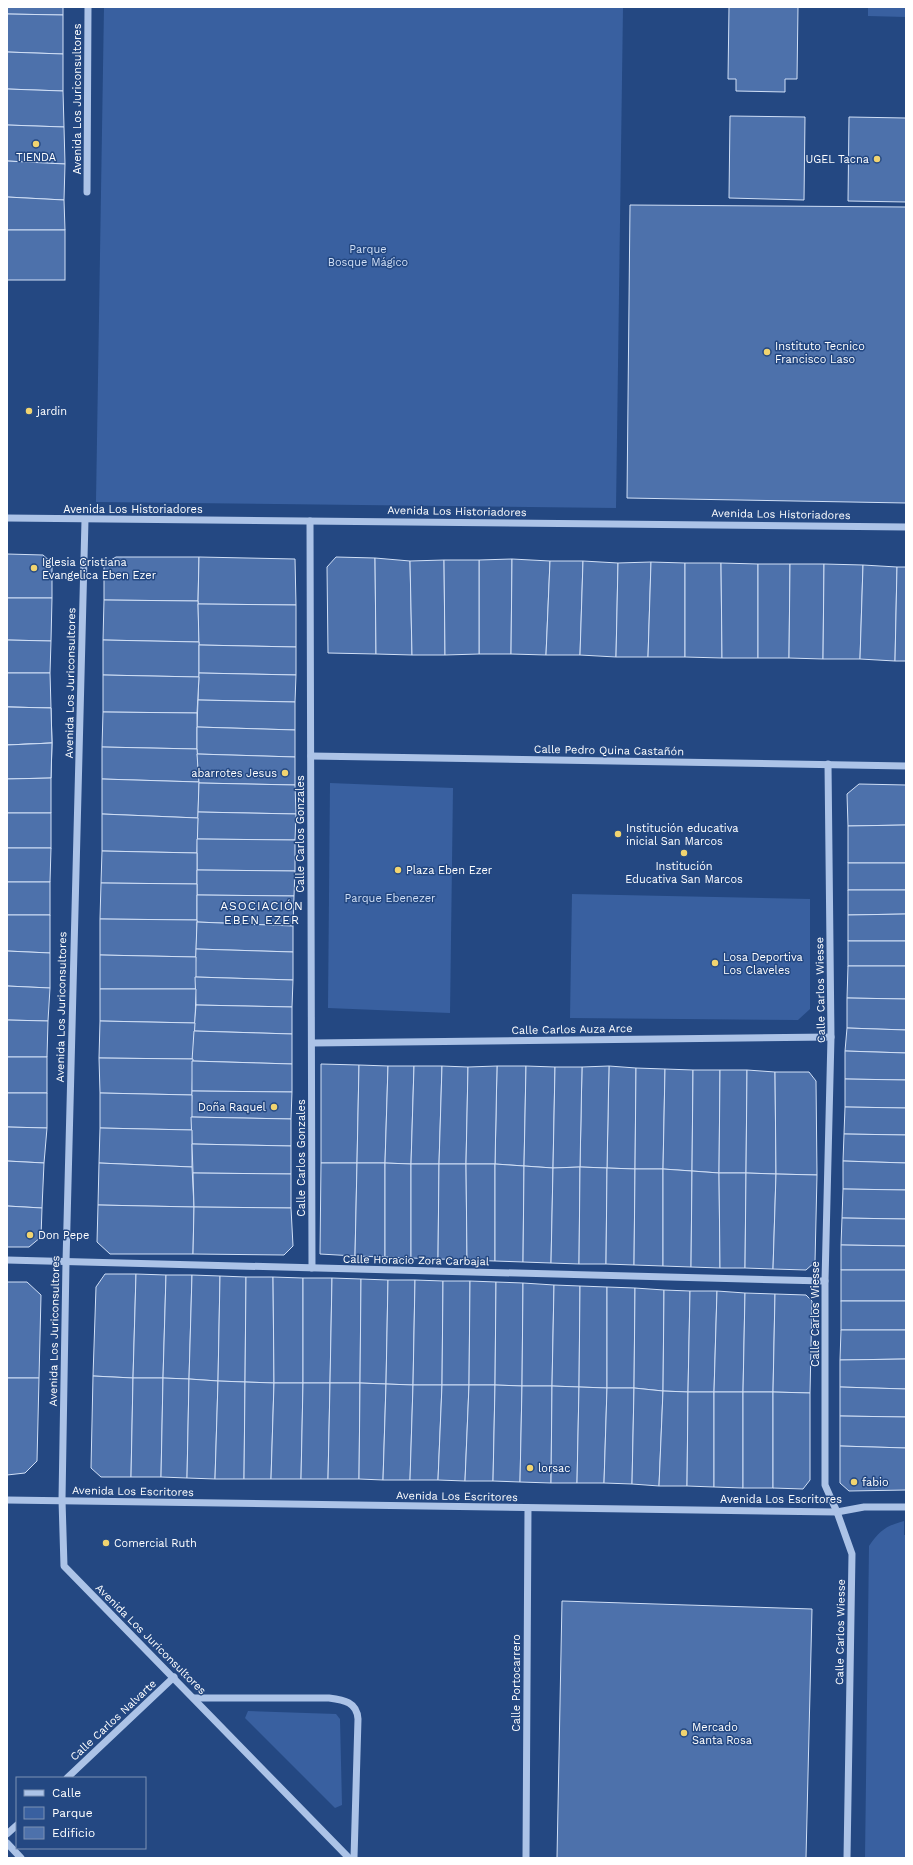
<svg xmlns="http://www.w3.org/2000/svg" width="913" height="1865" viewBox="0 0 913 1865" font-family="'Work Sans',sans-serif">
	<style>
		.green { fill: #3960a0 }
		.building { fill: #4d71ab; stroke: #d0dff6 }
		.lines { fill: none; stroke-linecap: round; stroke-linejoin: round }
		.minor { stroke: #acc3e7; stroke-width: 7 }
		.poi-dot { fill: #f1d470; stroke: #244882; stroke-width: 1.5 }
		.labels { text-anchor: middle; stroke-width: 3; stroke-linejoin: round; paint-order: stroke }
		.street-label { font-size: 11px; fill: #fff; stroke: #244882 }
		.poi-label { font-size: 11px; fill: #fff; stroke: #244882; text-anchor: start }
		.park-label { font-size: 11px; fill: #d0dff6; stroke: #244882 }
		.neighbourhood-label { font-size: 12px; letter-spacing: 1px; fill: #fff; stroke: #244882 }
	</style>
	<rect width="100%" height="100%" fill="#244882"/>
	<g class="green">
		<polygon points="104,7 623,7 616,508 96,502"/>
		<polygon points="868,7 906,7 906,17 868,16"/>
		<polygon points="330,783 453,788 450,1013 328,1008"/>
		<polygon points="572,894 810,899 810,1009 798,1020 570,1018"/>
		<path d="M904,1521v14h2v323h-41l4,-312c11,-16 17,-20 35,-25z"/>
		<polygon points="248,1711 336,1714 340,1719 342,1805 335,1808 245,1718"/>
	</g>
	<g class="building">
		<polygon points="7,7 63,7 63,15 7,14"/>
		<polygon points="729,7 798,7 797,79 785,79 785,92 736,91 736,79 728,79"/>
		<polygon points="7,14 63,15 63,54 7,52"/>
		<polygon points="7,52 63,54 63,91 7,89"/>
		<polygon points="7,89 63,91 64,127 7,125"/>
		<polygon points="730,116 805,117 804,200 729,198"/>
		<polygon points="849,117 906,118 906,202 848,201"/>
		<polygon points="7,125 64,127 65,164 7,161"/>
		<polygon points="7,161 65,164 64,200 7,197"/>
		<polygon points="7,197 64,200 65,230 7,230"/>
		<polygon points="630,205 906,207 906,503 627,498"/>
		<rect x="7" y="230" width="58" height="50"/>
		<polygon points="7,554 43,555 52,563 52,598 7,598"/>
		<polygon points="116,557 199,557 198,601 104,600 104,564"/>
		<polygon points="199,557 295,559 296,605 198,604"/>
		<polygon points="336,557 375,558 376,654 328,653 327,567"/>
		<polygon points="375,558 410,561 412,655 376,654"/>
		<polygon points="512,559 511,654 479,654 479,560"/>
		<polygon points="512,559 550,561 546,655 511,654"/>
		<polygon points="444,560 445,655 412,655 410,561"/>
		<polygon points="444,560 479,560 479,654 445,655"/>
		<polygon points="550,561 583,561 580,655 546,655"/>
		<polygon points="583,561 618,563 616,657 580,655"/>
		<polygon points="651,562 648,657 616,657 618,563"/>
		<polygon points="651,562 685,563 685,657 648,657"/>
		<polygon points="685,563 721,563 722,658 685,657"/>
		<polygon points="721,563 758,564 758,658 722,658"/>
		<polygon points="758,564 790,564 789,658 758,658"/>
		<polygon points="790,564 824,564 823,659 789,658"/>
		<polygon points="824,564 863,565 860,659 823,659"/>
		<polygon points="863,565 897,567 895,661 860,659"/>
		<polygon points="897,567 906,567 906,661 895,661"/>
		<polygon points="7,598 52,598 51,641 7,640"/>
		<polygon points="104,600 198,601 199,642 103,640"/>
		<polygon points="198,604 296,605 296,647 199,645"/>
		<polygon points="7,640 51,641 50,673 7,673"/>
		<polygon points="103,640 199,642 199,677 103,675"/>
		<polygon points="199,645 296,647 296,675 199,673"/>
		<polygon points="7,673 50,673 51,708 7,707"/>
		<polygon points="199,673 296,675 295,702 198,700"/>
		<polygon points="103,675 199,677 197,713 103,712"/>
		<polygon points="198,700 295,702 295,730 197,727"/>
		<polygon points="7,707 51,708 52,743 7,745"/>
		<polygon points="7,707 51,708 52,743 7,745"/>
		<polygon points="103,712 197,713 197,749 102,747"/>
		<polygon points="197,727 295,730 295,757 197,754"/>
		<polygon points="52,743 51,778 7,779 7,745"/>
		<polygon points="52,743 51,778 7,779 7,745"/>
		<polygon points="102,747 197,749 199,782 102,779"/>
		<polygon points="197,754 295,757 295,785 199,783"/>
		<polygon points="51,778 51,813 7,813 7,779"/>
		<polygon points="102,779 199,782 198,818 102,814"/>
		<polygon points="199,783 295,785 296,814 198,812"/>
		<polygon points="859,784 906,785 906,825 848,826 847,794"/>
		<polygon points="198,812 296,814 295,840 197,839"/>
		<rect x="7" y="813" width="44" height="35"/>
		<polygon points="102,814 198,818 197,853 102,851"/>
		<polygon points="906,825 906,863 848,863 848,826"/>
		<polygon points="197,839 295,840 295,871 197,870"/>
		<polygon points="7,848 51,848 50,882 7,882"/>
		<polygon points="102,851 197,853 197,884 101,883"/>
		<rect x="848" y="863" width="58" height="27"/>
		<polygon points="197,870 295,871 294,896 197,895"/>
		<rect x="7" y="882" width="43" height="33"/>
		<polygon points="101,883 197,884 197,920 100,919"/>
		<polygon points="848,890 906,890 906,914 848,915"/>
		<polygon points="197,895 294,896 293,926 197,922"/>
		<polygon points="906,914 906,941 848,941 848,915"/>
		<polygon points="7,915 50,915 50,953 7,951"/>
		<polygon points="100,919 197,920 196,957 100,955"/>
		<polygon points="197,922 293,926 293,952 196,949"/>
		<rect x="848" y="941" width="58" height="25"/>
		<polygon points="196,949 293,952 293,980 195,977"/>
		<polygon points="7,951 50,953 50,988 7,986"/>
		<polygon points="100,955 196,957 196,989 100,989"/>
		<polygon points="848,966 906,966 906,999 847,998"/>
		<polygon points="195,977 293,980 292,1007 196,1005"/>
		<polygon points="7,986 50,988 48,1021 7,1020"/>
		<polygon points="100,989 196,989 195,1023 100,1021"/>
		<polygon points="847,998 906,999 906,1030 847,1028"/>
		<polygon points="196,1005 292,1007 292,1034 194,1031"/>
		<polygon points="7,1020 48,1021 47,1057 7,1057"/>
		<polygon points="100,1021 195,1023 193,1059 99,1058"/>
		<polygon points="847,1028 906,1030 906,1053 845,1051"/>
		<polygon points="194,1031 292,1034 292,1064 192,1061"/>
		<polygon points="845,1051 906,1053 906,1080 845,1079"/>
		<rect x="7" y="1057" width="40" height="36"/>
		<polygon points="99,1058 193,1059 192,1095 100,1093"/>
		<polygon points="192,1061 292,1064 292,1092 192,1091"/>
		<polygon points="321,1064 359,1065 357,1163 321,1163"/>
		<polygon points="359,1065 388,1066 385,1163 357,1163"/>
		<polygon points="388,1066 414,1066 411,1164 385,1163"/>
		<polygon points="414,1066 442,1066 439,1164 411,1164"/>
		<polygon points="442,1066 468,1067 466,1164 439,1164"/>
		<polygon points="497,1066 526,1066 524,1166 495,1164"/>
		<polygon points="497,1066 495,1164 466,1164 468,1067"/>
		<polygon points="526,1066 555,1067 553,1168 524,1166"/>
		<polygon points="609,1066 636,1068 635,1169 607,1168"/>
		<polygon points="609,1066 607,1168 580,1167 582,1067"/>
		<polygon points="555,1067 582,1067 580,1167 553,1168"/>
		<polygon points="636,1068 665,1069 663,1169 635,1169"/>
		<polygon points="665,1069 693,1070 692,1171 663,1169"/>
		<polygon points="693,1070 720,1070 719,1173 692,1171"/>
		<polygon points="720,1070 747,1070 746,1173 719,1173"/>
		<polygon points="747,1070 775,1072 776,1174 746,1173"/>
		<polygon points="775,1072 809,1072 816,1081 817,1175 776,1174"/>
		<polygon points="845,1079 906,1080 906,1108 845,1107"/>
		<polygon points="192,1091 292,1092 291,1119 191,1117"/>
		<polygon points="7,1093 47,1093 47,1128 7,1127"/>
		<polygon points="100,1093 192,1095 192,1130 100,1128"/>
		<polygon points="845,1107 906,1108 906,1135 844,1134"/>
		<polygon points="191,1117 291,1119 291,1146 192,1144"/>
		<polygon points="7,1127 47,1128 44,1163 7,1161"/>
		<polygon points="100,1128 192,1130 192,1167 99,1163"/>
		<polygon points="844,1134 906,1135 906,1163 843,1161"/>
		<polygon points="192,1144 291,1146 291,1174 193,1173"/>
		<polygon points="7,1161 44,1163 42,1208 7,1206"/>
		<polygon points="843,1161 906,1163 906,1190 843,1189"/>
		<polygon points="99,1163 192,1167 194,1207 98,1205"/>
		<polygon points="321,1163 357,1163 355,1256 320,1254"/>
		<polygon points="357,1163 385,1163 385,1257 355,1256"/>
		<polygon points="385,1163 411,1164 411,1258 385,1257"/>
		<polygon points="411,1164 439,1164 438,1259 411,1258"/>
		<polygon points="439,1164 466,1164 467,1260 438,1259"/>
		<polygon points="466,1164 495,1164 495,1261 467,1260"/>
		<polygon points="495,1164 524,1166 523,1262 495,1261"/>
		<polygon points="524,1166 553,1168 551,1263 523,1262"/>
		<polygon points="580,1167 579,1264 551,1263 553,1168"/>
		<polygon points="580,1167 607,1168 606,1264 579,1264"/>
		<polygon points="607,1168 635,1169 634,1265 606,1264"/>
		<polygon points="635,1169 663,1169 663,1266 634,1265"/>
		<polygon points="663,1169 692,1171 691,1267 663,1266"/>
		<polygon points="692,1171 719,1173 720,1268 691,1267"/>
		<polygon points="193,1173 291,1174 291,1208 194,1207"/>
		<polygon points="719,1173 746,1173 745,1268 720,1268"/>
		<polygon points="746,1173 776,1174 773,1269 745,1268"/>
		<polygon points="776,1174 817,1175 815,1262 806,1270 773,1269"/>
		<polygon points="843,1189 906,1190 906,1219 842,1218"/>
		<polygon points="98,1205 194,1207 193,1254 110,1254 97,1242"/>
		<polygon points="7,1206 42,1208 41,1237 29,1247 7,1247"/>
		<polygon points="194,1207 291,1208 293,1246 284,1255 193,1254"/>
		<polygon points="842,1218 906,1219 906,1246 841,1245"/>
		<polygon points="841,1245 906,1246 906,1270 841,1270"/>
		<rect x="841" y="1270" width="65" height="31"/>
		<polygon points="105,1274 136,1274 133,1378 93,1376 96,1287"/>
		<polygon points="136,1274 166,1275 163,1378 133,1378"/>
		<polygon points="166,1275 192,1275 189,1379 163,1378"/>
		<polygon points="192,1275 220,1276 218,1381 189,1379"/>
		<polygon points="220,1276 246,1277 245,1382 218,1381"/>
		<polygon points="246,1277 273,1277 274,1383 245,1382"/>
		<polygon points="273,1277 303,1278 303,1383 274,1383"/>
		<polygon points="303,1278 332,1278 330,1383 303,1383"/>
		<polygon points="332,1278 361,1279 360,1383 330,1383"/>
		<polygon points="361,1279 388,1280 386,1384 360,1383"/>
		<polygon points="388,1280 415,1280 413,1385 386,1384"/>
		<polygon points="415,1280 443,1281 442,1385 413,1385"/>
		<polygon points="443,1281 470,1281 469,1385 442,1385"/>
		<polygon points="470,1281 496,1282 495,1385 469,1385"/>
		<polygon points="7,1282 27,1282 41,1295 39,1378 7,1378"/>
		<polygon points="496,1282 523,1283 522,1386 495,1385"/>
		<polygon points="523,1283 554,1285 552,1386 522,1386"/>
		<polygon points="554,1285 580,1286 579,1387 552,1386"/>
		<polygon points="580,1286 607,1287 607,1388 579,1387"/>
		<polygon points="607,1287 635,1288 634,1388 607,1388"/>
		<polygon points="635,1288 664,1290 663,1391 634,1388"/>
		<polygon points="664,1290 690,1291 688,1392 663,1391"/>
		<polygon points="690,1291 717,1291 714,1392 688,1392"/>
		<polygon points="717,1291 745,1293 743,1392 714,1392"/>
		<polygon points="745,1293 775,1294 773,1392 743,1392"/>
		<polygon points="775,1294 806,1295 812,1301 810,1393 773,1392"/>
		<rect x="841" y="1301" width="65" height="29"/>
		<polygon points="841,1330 906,1330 906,1359 840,1360"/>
		<polygon points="906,1359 906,1389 840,1387 840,1360"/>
		<polygon points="93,1376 133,1378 131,1477 101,1477 91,1468"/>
		<polygon points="7,1378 39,1378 37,1461 25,1473 7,1475"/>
		<polygon points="133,1378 163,1378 161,1477 131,1477"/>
		<polygon points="163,1378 189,1379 187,1478 161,1477"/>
		<polygon points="189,1379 218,1381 215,1479 187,1478"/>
		<polygon points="218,1381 245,1382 244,1479 215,1479"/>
		<polygon points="245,1382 274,1383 271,1479 244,1479"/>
		<polygon points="274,1383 303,1383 301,1479 271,1479"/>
		<polygon points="303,1383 330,1383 328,1479 301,1479"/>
		<polygon points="330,1383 360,1383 359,1479 328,1479"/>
		<polygon points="360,1383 386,1384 383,1480 359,1479"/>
		<polygon points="386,1384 413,1385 410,1480 383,1480"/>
		<polygon points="413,1385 442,1385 438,1480 410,1480"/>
		<polygon points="442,1385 469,1385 465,1481 438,1480"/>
		<polygon points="469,1385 495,1385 493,1481 465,1481"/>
		<polygon points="495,1385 522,1386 520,1482 493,1481"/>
		<polygon points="522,1386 552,1386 551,1483 520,1482"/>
		<polygon points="552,1386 579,1387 577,1483 551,1483"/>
		<polygon points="579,1387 607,1388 604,1483 577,1483"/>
		<polygon points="840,1387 906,1389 906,1417 840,1416"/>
		<polygon points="607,1388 634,1388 632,1484 604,1483"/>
		<polygon points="634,1388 663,1391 659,1486 632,1484"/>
		<polygon points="663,1391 688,1392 687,1486 659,1486"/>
		<polygon points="688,1392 714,1392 714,1487 687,1486"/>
		<polygon points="714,1392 743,1392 743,1488 714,1487"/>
		<rect x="743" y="1392" width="30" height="96"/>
		<polygon points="773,1392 810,1393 810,1480 803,1489 773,1488"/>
		<polygon points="840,1416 906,1417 906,1448 840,1446"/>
		<polygon points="840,1446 906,1448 906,1490 849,1491 840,1483"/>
		<polygon points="562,1601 812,1609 806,1858 557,1858"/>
	</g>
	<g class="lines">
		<g class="minor">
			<polyline points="87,192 88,7"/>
			<polyline points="7,518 906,527"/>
			<polyline points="85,520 66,1262 62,1500 64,1566 349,1858"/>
			<polyline points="310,521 312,1268"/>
			<polyline points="311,756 906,766"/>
			<polyline points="828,764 831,1037 825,1281 825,1485 837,1512 852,1554 847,1858"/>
			<polyline points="312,1043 831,1037"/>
			<polyline points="7,1260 825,1281"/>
			<polyline points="7,1500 837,1512 864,1507 906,1507"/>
			<path d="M194,1698h135c15,2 28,4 29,21l-4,139"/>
			<polyline points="67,1778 174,1677"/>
			<polyline points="7,1834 17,1825"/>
			<polyline points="7,1843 21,1858"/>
			<polyline points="526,1858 528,1508"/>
		</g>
	</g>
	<g class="poi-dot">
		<circle cx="36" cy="144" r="4"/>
		<circle cx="877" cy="159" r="4"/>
		<circle cx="767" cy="352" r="4"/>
		<circle cx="29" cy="411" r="4"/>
		<circle cx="34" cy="568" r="4"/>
		<circle cx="285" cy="773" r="4"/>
		<circle cx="618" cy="834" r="4"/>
		<circle cx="684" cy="853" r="4"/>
		<circle cx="398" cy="870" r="4"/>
		<circle cx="715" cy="963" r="4"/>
		<circle cx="274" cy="1107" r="4"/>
		<circle cx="30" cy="1235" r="4"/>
		<circle cx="530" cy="1468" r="4"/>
		<circle cx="854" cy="1482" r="4"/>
		<circle cx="106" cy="1543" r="4"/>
		<circle cx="684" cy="1733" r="4"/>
	</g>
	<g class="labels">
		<g class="street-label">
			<text transform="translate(77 99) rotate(-90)" y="4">Avenida Los Juriconsultores</text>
			<text x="133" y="513">Avenida Los Historiadores</text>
			<text transform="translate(457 511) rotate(1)" y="4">Avenida Los Historiadores</text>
			<text transform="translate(781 514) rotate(1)" y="4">Avenida Los Historiadores</text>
			<text transform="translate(70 683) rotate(-89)" y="4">Avenida Los Juriconsultores</text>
			<text transform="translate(609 750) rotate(1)" y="4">Calle Pedro Quina Castañón</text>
			<text transform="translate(300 834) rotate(-90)" y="4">Calle Carlos Gonzales</text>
			<text transform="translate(820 990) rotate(-91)" y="4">Calle Carlos Wiesse</text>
			<text transform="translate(61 1007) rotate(-89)" y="4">Avenida Los Juriconsultores</text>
			<text transform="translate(572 1029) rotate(-1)" y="4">Calle Carlos Auza Arce</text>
			<text transform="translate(301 1158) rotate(-90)" y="4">Calle Carlos Gonzales</text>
			<text transform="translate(416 1260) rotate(1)" y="4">Calle Horacio Zora Carbajal</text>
			<text transform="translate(815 1314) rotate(-90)" y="4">Calle Carlos Wiesse</text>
			<text transform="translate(54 1331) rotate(-89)" y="4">Avenida Los Juriconsultores</text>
			<text transform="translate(133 1491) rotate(1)" y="4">Avenida Los Escritores</text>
			<text transform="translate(457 1496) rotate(1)" y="4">Avenida Los Escritores</text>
			<text x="781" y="1503">Avenida Los Escritores</text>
			<text transform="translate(840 1632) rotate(-89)" y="4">Calle Carlos Wiesse</text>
			<text transform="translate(151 1639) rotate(45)" y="4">Avenida Los Juriconsultores</text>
			<text transform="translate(516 1683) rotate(-90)" y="4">Calle Portocarrero</text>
			<text transform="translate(113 1720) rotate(-43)" y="4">Calle Carlos Nalvarte</text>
		</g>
		<g class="poi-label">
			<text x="36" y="161" text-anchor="middle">TIENDA</text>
			<text x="869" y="163" text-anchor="end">UGEL Tacna</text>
			<text x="775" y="350">Instituto Tecnico<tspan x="775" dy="13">Francisco Laso</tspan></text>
			<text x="37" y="415">jardin</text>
			<text x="42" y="566">Iglesia Cristiana<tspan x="42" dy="13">Evangelica Eben Ezer</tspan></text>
			<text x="277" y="777" text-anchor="end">abarrotes Jesus</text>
			<text x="626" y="832">Institución educativa<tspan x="626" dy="13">inicial San Marcos</tspan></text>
			<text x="684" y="870" text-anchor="middle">Institución<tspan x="684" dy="13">Educativa San Marcos</tspan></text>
			<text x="406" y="874">Plaza Eben Ezer</text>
			<text x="723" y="961">Losa Deportiva<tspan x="723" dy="13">Los Claveles</tspan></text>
			<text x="266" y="1111" text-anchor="end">Doña Raquel</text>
			<text x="38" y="1239">Don Pepe</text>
			<text x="538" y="1472">lorsac</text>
			<text x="862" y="1486">fabio</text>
			<text x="114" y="1547">Comercial Ruth</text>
			<text x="692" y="1731">Mercado<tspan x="692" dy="13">Santa Rosa</tspan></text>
		</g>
		<g class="park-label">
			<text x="368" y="253">Parque<tspan x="368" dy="13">Bosque Mágico</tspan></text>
			<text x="390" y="902">Parque Ebenezer</text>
		</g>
		<g class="neighbourhood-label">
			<text x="262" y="910">ASOCIACIÓN<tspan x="262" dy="14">EBEN EZER</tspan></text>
		</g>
	</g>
	<rect width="913" height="1865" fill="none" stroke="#ffffff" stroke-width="16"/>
	<rect x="16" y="1777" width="130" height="72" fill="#244882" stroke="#7c91b4"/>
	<rect x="24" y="1790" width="20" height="6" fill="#acc3e7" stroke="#7c91b4"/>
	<text x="52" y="1797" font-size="12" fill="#ffffff">Calle</text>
	<rect x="24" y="1807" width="20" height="12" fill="#3960a0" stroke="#7c91b4"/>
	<text x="52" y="1817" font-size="12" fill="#ffffff">Parque</text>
	<rect x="24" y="1827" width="20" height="12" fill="#4d71ab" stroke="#7c91b4"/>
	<text x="52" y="1837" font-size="12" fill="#ffffff">Edificio</text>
</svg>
